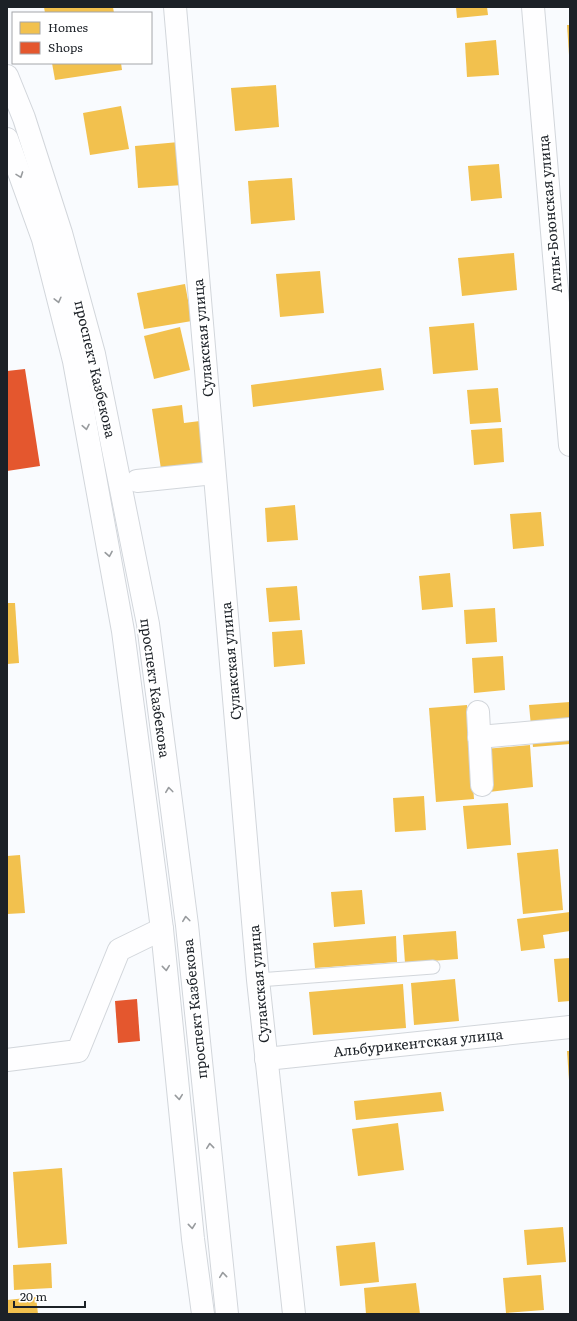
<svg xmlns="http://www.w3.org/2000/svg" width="577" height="1321" viewBox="0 0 577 1321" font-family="Literata,serif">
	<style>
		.homes { fill: #f2c14e }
		.shops { fill: #e4572e }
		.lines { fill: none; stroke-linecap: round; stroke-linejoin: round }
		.lane-casing { stroke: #d2d6db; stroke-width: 15 }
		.street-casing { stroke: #d2d6db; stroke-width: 24 }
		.highway-casing { stroke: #d2d6db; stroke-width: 24 }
		.lane { stroke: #fefeff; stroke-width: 13 }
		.street { stroke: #fefeff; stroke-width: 22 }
		.highway { stroke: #fefeff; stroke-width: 22 }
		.oneway { stroke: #989b9e }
		.labels { text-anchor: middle; stroke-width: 4; stroke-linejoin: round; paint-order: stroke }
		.street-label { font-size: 14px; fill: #1c2127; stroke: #fff }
	</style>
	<rect width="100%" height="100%" fill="#f9fbfe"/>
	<g class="homes">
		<polygon points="44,7 113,7 114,13 45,13"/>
		<polygon points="456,7 487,7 488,15 457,18"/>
		<polygon points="567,25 570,25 570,55 569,55"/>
		<polygon points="496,40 499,75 467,77 465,43"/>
		<polygon points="52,63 121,63 122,70 55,80"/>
		<polygon points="276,85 279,127 235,131 231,88"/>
		<polygon points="121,106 129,149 90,155 83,113"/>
		<polygon points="179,142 183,185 138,188 135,146"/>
		<polygon points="499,164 502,198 471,201 468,166"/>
		<polygon points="292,178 295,220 251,224 248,181"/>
		<polygon points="514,253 517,290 462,296 458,258"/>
		<polygon points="320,271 324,313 280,317 276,274"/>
		<polygon points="185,284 192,321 144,329 137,293"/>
		<polygon points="474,323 478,370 433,374 429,327"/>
		<polygon points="180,327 190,370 154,379 144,336"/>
		<polygon points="381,368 384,390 253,407 251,385"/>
		<polygon points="498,388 501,422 470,424 467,390"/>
		<polygon points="182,405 184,423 200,421 206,462 161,469 152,409"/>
		<polygon points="502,428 504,462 474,465 471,430"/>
		<polygon points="295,505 298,540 267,542 265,508"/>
		<polygon points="541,512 544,546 513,549 510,514"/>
		<polygon points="450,573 453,607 422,610 419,576"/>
		<polygon points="297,586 300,620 269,622 266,588"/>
		<polygon points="7,603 15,603 19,663 7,664"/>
		<polygon points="495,608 497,642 466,644 464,610"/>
		<polygon points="302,630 305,664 274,667 272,632"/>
		<polygon points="503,656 505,690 474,693 472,658"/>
		<polygon points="570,702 570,744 533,747 529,705"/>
		<polygon points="467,705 474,799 436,802 429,708"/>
		<polygon points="530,745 533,787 489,792 485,749"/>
		<polygon points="424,796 426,830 395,832 393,798"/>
		<polygon points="508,803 511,845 467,849 463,806"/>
		<polygon points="558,849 563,910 523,914 517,853"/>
		<polygon points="20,855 25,913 7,914 7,856"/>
		<polygon points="362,890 365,924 334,927 331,892"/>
		<polygon points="570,912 570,931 543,935 545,948 521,951 517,919"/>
		<polygon points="456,931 458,959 405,963 403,935"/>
		<polygon points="396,936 397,962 315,968 313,943"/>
		<polygon points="570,958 570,1001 558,1002 554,959"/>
		<polygon points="455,979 459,1021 414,1025 411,983"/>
		<polygon points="403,984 406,1028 313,1035 309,992"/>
		<polygon points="567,1051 570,1051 570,1080 569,1080"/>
		<polygon points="441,1092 444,1111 356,1120 354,1101"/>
		<polygon points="398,1123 404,1170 358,1176 352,1129"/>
		<polygon points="62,1168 67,1244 18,1248 13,1172"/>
		<polygon points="563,1227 566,1262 527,1265 524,1230"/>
		<polygon points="375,1242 379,1282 340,1286 336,1246"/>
		<polygon points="51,1263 52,1288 14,1290 13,1265"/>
		<polygon points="541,1275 544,1310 506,1313 503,1278"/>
		<polygon points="416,1283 420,1314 366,1314 364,1288"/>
		<polygon points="36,1297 38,1314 7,1314 7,1300"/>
	</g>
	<g class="shops">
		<polygon points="25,369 40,466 7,471 7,371"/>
		<polygon points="137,999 140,1041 118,1043 115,1001"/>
	</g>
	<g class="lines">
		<g class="lane-casing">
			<polyline id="lane" points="258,980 433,967"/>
		</g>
		<g class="street-casing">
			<g id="street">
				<polyline points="175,7 258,980 294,1314"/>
				<polyline points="533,7 570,445"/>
				<polyline points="137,481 214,473"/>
				<polyline points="478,712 482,785"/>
				<polyline points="479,737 570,729"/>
				<polyline points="266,1059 570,1027"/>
				<polyline points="7,1060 78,1051 119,950 162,929"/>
			</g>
		</g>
		<g class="highway-casing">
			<g id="highway">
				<polyline points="7,76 24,118 61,233 94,354 148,624 187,925 227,1314"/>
				<polyline points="7,139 43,239 74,361 123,631 162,929 193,1239 203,1314"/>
			</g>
		</g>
		<use href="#lane" class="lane"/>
		<use href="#street" class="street"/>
		<use href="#highway" class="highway"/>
	</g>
	<defs><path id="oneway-chevron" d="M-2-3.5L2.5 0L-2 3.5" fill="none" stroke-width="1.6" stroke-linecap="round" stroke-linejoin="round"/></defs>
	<g class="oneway">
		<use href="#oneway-chevron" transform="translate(20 175) rotate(70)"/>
		<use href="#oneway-chevron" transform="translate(58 300) rotate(76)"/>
		<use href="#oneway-chevron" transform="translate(86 427) rotate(79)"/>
		<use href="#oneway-chevron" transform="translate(109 554) rotate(80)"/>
		<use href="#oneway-chevron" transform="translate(169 790) rotate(-97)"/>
		<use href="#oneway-chevron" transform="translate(186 919) rotate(-97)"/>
		<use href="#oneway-chevron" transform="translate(166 968) rotate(84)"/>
		<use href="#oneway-chevron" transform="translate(179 1097) rotate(84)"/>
		<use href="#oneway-chevron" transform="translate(210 1146) rotate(-96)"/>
		<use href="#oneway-chevron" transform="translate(192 1226) rotate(84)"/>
		<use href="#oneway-chevron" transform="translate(223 1275) rotate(-96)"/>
	</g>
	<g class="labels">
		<g class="street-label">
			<text transform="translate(550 214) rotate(-95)" y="5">Атлы-Боюнская улица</text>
			<text transform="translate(203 338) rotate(-95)" y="5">Сулакская улица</text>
			<text transform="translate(95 369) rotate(77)" y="5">проспект Казбекова</text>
			<text transform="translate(231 661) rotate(-95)" y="5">Сулакская улица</text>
			<text transform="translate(155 688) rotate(82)" y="5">проспект Казбекова</text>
			<text transform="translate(259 984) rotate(-95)" y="5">Сулакская улица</text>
			<text transform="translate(195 1009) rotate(-96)" y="5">проспект Казбекова</text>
			<text transform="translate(418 1043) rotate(-6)" y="5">Альбурикентская улица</text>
		</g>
	</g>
	<rect width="577" height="1321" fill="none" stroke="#1c2127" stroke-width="16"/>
	<rect x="12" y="12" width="140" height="52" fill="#ffffff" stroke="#a4a6a9"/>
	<rect x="20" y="22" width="20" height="12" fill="#f2c14e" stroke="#a4a6a9"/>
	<text x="48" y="32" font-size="12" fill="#1c2127">Homes</text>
	<rect x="20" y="42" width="20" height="12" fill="#e4572e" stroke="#a4a6a9"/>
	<text x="48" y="52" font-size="12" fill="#1c2127">Shops</text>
	<path d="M14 1301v6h71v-6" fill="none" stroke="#1c2127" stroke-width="2"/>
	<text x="20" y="1301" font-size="12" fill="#1c2127" stroke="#ffffff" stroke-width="3" paint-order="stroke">20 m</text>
</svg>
